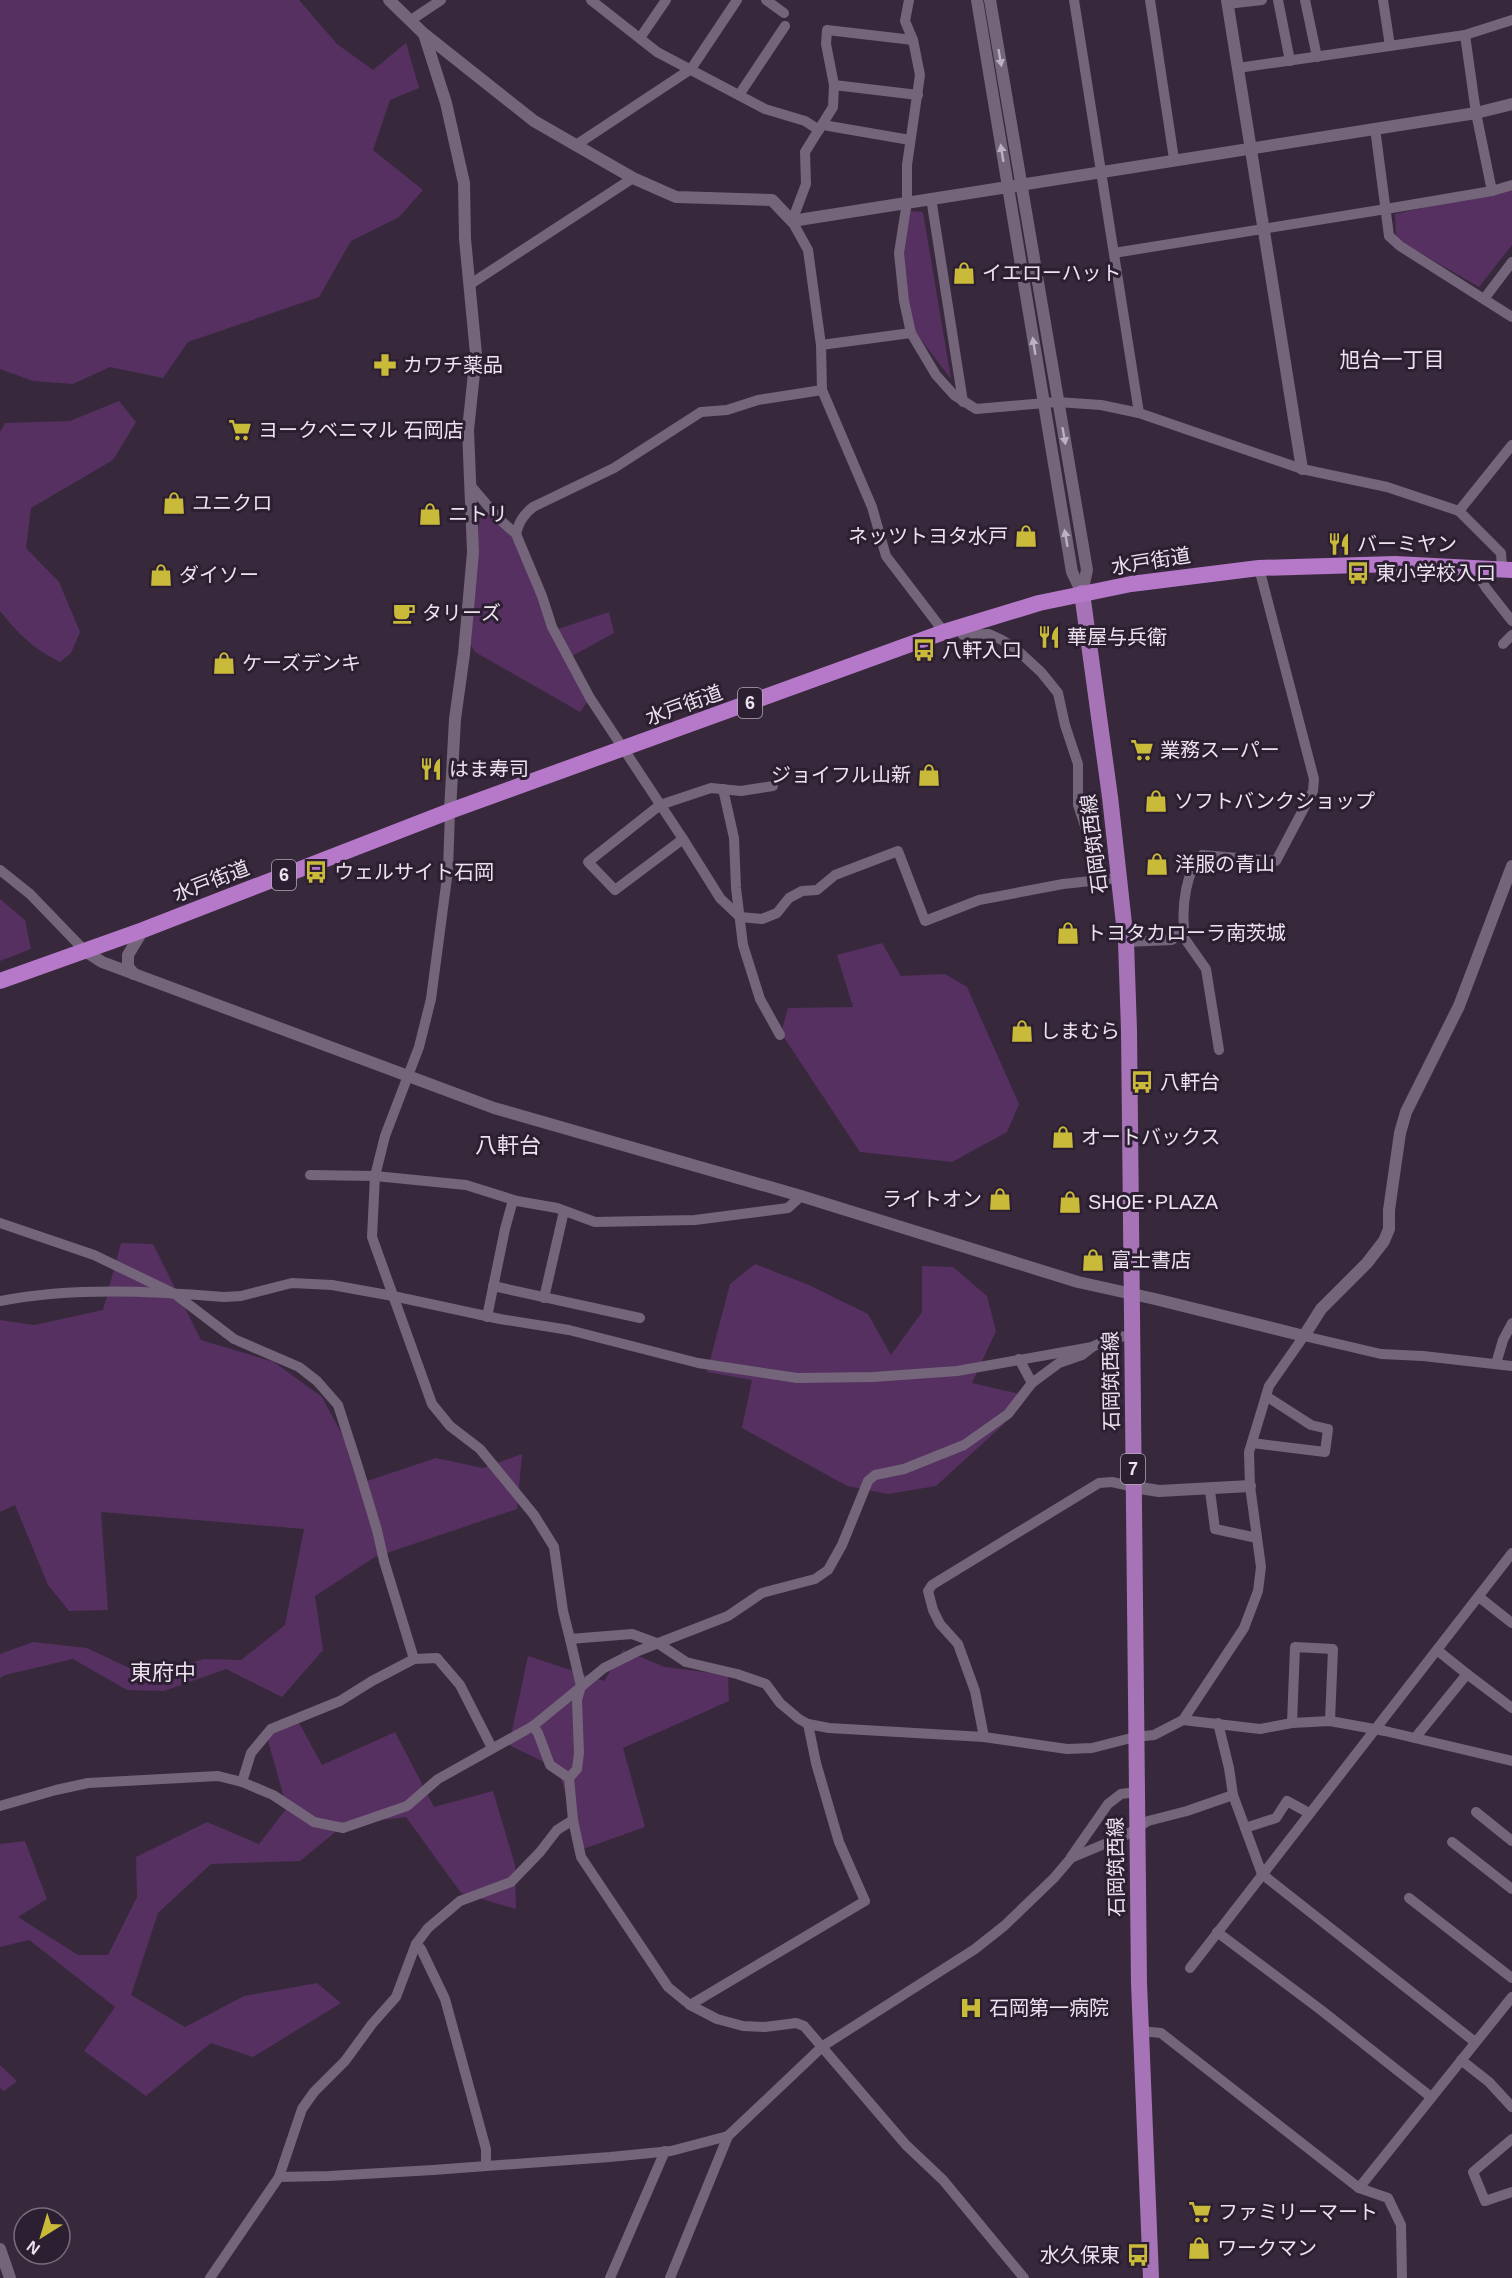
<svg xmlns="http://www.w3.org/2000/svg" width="1512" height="2278" viewBox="0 0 1512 2278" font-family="Arial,'Noto Sans JP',sans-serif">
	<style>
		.green { fill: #553061 }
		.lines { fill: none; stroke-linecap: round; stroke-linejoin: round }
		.minor { stroke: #74657a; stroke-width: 10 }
		.tertiary { stroke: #74657a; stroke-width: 12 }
		.primary { stroke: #a674b6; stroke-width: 16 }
		.trunk { stroke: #b679ca; stroke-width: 16 }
		.oneway { fill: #bcb1c0 }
		.labels { text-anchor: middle; stroke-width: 6; stroke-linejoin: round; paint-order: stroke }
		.shield { fill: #2c1f31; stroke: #b2a8b6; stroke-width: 1.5 }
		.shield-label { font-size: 18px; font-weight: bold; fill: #ece3ef }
		.poi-label { font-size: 20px; fill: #ece3ef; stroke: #2c1f31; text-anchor: start }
		.street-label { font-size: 20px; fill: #ece3ef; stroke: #2c1f31 }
		.neighbourhood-label { font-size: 21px; fill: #ece3ef; stroke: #2c1f31 }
		.quarter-label { font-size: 22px; fill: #ece3ef; stroke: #2c1f31 }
	</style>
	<rect width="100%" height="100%" fill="#37293b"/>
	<g class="green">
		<polygon points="0,0 299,0 337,44 373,70 406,43 419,88 390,100 373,150 423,190 399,217 351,241 319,297 188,342 163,378 110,367 73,384 33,381 0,369"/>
		<polygon points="1512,189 1512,245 1479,287 1396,239 1395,214"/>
		<polygon points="911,211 923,212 951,379 913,329 902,259"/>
		<path d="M119,401l17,21 -23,38 -82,48 -5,40 33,34 21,50 -9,21 -11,9c-25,-12 -43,-29 -60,-51v-179l5,-9 65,-2z"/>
		<polygon points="488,510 520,547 552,631 609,612 614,633 565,660 587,702 580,712 475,652 471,645 479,516"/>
		<polygon points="0,899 25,920 31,949 0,961"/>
		<polygon points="882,943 901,976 945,974 967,987 1019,1104 1007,1132 952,1162 860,1152 781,1033 788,1008 853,1007 837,955"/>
		<polygon points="121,1243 153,1244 201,1340 274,1362 322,1397 367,1481 436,1458 483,1468 522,1454 517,1509 375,1557 315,1596 323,1650 282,1697 226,1669 164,1691 127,1690 73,1659 5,1675 0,1678 0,1654 33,1642 87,1648 144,1675 204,1659 241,1660 285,1625 304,1529 101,1512 108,1610 69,1611 48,1585 15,1505 0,1512 0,1320 34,1325 103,1310"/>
		<polygon points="755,1264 809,1285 868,1314 891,1355 922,1312 922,1266 953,1267 987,1296 996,1331 972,1383 1020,1394 1003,1425 936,1486 888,1494 847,1486 742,1428 752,1380 707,1372 730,1284"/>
		<polygon points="623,1650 665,1667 728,1675 729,1701 623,1748 645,1827 583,1849 558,1769 509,1745 528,1656 604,1681"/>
		<polygon points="298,1721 322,1765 395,1732 434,1807 493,1791 515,1865 516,1909 461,1893 406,1817 344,1825 300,1861 211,1864 158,1913 131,1995 185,2027 244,1996 317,1983 341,2003 253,2057 211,2043 146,2096 84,2051 115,2007 29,1940 0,1947 0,1844 25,1841 47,1899 18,1917 78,1955 108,1955 137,1897 136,1857 207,1822 259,1844 287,1808 266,1734"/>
		<polygon points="0,2065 17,2081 4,2091 0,2088"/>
	</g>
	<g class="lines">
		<g class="minor">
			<polyline points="591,0 657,52 765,109 805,121 819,130"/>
			<polyline points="766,0 784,13"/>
			<polyline points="909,0 905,21 913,40 920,75 907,165 907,202 899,253 904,301 911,333 936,375 954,395 976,409 1057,402 1101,405 1139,413 1302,469 1387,487 1459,511 1501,553 1502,568"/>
			<polyline points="1074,0 1139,413"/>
			<polyline points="1150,0 1174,159"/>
			<polyline points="1278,0 1290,61"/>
			<polyline points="1305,0 1317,57"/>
			<polyline points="1383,0 1390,46"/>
			<polyline points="1227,4 1262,0"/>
			<polyline points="411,20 441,0"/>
			<polyline points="1465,35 1476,113 1492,191"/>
			<polyline points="640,38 666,0"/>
			<polyline points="913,40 827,30 826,44 834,85 833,107 805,152 806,184 792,221 808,250 821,345 822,390 872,507 886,556 944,632"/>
			<polyline points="1238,68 1465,35 1512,20"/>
			<polyline points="834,85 918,95"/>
			<polyline points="739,95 785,26"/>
			<polyline points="823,125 910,140"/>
			<polyline points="1375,128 1389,236 1400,246 1512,317"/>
			<polyline points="576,145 691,69 737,0"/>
			<polyline points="931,198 963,402"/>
			<polyline points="1114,253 1386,209 1492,191 1512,185"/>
			<polyline points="469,285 633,178"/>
			<polyline points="1484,299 1512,262"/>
			<polyline points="821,345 911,333"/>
			<polyline points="471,486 499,519 516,534 542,596 552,627 590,698 683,839 720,898 740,917 762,919 777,913 789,898 802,891 817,890 835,875 898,851 925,921 979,900 1063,884 1119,878"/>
			<polyline points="1459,511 1512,445"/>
			<path d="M516,534c3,-12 7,-19 17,-27l81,-39 87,-56 26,-2 31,-10 64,-10"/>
			<polyline points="1485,567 1483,583 1486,588 1512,621"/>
			<polyline points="958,628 963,635 989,634 1002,640 1016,649 1041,672 1058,693 1065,725 1078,764 1078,805 1089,838 1096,880"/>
			<polyline points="1503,644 1512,635"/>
			<polyline points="723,789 734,838 736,888 743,945 760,999 780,1035"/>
			<polyline points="450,811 448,870 431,999 419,1047 385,1136 375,1176 372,1237 432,1404 450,1426 480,1449 534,1515 554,1547 563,1611 570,1639 632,1634 659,1644 686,1662 737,1674 766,1684 780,1703 799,1719 808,1724 829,1728 984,1737 1067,1749 1092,1748 1135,1737 1154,1735 1183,1720 1260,1729 1292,1723 1330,1721 1385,1731 1512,1761"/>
			<polyline points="683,839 615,890 588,862 660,805 711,788 741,791 773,786"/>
			<polyline points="0,870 30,894 85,951"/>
			<polyline points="1180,932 1206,969 1219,1050"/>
			<path d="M1126,942l46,-2 12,-12c-2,-23 2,-57 18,-73l74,6 37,-70 1,-12 -55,-211"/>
			<polyline points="310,1175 375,1176 466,1185 517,1201 557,1208 595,1222 695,1220 788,1208 801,1196"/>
			<polyline points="0,1223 94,1255 175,1294 234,1339 299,1367 317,1381 338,1405 358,1467 377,1530 384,1561 414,1659"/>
			<polyline points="493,1286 640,1318"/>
			<polyline points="544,1298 564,1211"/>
			<path d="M0,1301c73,-14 150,-10 224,-4l17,-1 51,-13 40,2 61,11 107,23 69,11 129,33 99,15 76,-1 84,-6 135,-24 23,-11 16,1"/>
			<polyline points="487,1317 505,1229 513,1200"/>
			<polyline points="1019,1359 1032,1383"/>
			<polyline points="1496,1364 1503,1340 1512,1323"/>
			<polyline points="1252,1443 1325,1452 1328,1429 1311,1425 1266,1396"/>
			<polyline points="1210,1491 1215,1529 1257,1538"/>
			<polyline points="1479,1597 1512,1623"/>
			<polyline points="1437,1650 1467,1674"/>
			<polyline points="1183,1720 1244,1628 1258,1591 1261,1567 1250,1486 1249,1452 1269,1386 1304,1336 1381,1354 1423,1356 1512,1366"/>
			<polyline points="1218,1723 1229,1768 1233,1795 1262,1874 1475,2042"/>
			<polyline points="1292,1723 1295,1647 1333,1649 1330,1721"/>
			<polyline points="984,1737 975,1691 958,1644 940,1624 933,1610 928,1591 932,1585 1099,1483 1112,1482 1134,1487"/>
			<polyline points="1415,1738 1467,1674 1512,1708"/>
			<polyline points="569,1778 577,1769 579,1753 577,1700 581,1686 570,1639"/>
			<polyline points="242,1782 251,1753 271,1729 340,1701 372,1681 414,1659 437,1658 460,1685 492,1748"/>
			<polyline points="0,1806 56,1790 88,1783 218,1776 242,1782 273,1795 314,1822 343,1828 407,1806 438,1779 533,1726"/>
			<polyline points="1476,1812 1512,1841"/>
			<polyline points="1245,1828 1276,1818 1287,1801 1309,1813"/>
			<polyline points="1452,1842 1512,1889"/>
			<polyline points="1071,1857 1108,1804 1121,1794 1136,1792"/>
			<polyline points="1409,1898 1512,1978"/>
			<polyline points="1217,1932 1321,2010 1431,2097"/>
			<polyline points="416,1944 421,1949 445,1999 486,2149 486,2166"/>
			<polyline points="1190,1968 1512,1553"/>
			<polyline points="690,2005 865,1901 839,1842 816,1763 808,1724"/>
			<polyline points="1140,2031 1161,2033 1359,2188 1388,2198 1401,2225 1402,2278"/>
			<polyline points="1461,2060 1489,2082 1512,2107"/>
			<polyline points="1512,2139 1473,2172 1485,2201 1512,2192"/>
			<polyline points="279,2177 329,2176 433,2170 610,2157 671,2151 728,2136"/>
			<polyline points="1359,2188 1512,1997"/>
			<polyline points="210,2278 279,2177 302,2109 314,2092 345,2061 372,2024 396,1997 416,1944 428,1928 460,1901 511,1882 540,1852 557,1830 573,1820"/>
			<polyline points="610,2278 665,2151"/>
			<polyline points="670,2278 728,2136 823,2046 975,1949 1004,1926 1054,1878 1071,1858 1126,1835 1148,1821 1187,1811 1233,1795"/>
			<polyline points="1024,2278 943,2180 906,2145 804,2026 796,2023 765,2027 743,2026 717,2019 690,2005 668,1987 581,1857 573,1820 569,1778 550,1765 538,1733 533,1726 604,1668 638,1651 728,1616 762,1593 815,1579 828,1570 842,1545 868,1481 875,1475 904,1469 964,1445 1008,1414 1032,1383 1059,1363 1082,1355 1092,1347"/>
		</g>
		<g class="tertiary">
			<polyline points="389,0 423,33 534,121 633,178 676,197 772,200 792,221 1476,113 1512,104"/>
			<polyline points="977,0 1072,572 1082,593"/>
			<polyline points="990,0 1087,570 1082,593"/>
			<polyline points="1227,0 1302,469"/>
			<polyline points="424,34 446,103 464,183 465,239 476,354 468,430 473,552 464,654 455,719 450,811"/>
			<polyline points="85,951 102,962 494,1108 801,1196 1078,1282 1155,1299 1304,1336 1321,1309 1367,1263 1384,1241 1389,1229 1389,1210 1400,1133 1406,1112 1459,1006 1512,866"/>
			<polyline points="134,974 128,967 128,955 143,930"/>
			<polyline points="1134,1487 1159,1491 1250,1486"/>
			<polyline points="0,2249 10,2278"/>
		</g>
		<polyline class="primary" points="1082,593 1110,797 1126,942 1129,1030 1139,1983 1151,2278"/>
		<polyline class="trunk" points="0,981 143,930 450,811 944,632 1039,603 1131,584 1259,568 1395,564 1512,570"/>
	</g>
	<defs><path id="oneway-solid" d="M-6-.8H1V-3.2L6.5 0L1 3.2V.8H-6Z" transform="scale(1.5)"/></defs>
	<g class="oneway">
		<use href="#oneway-solid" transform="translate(1000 58) rotate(80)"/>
		<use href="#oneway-solid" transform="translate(1002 153) rotate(-99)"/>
		<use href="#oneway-solid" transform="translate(1034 346) rotate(-99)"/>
		<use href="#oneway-solid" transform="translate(1064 436) rotate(80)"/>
		<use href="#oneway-solid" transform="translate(1066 538) rotate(-100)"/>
	</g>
	<defs>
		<g id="shop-bare" transform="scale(1.8)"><path d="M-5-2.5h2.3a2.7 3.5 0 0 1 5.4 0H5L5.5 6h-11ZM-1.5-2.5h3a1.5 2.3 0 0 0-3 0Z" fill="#c9ba3a" stroke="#2c1f31" stroke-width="2.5" paint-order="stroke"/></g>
		<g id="pharmacy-bare" transform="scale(1.8)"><path d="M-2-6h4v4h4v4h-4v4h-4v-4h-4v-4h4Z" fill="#c9ba3a" stroke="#2c1f31" stroke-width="2.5" paint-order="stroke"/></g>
		<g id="supermarket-bare" transform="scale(1.8)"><path d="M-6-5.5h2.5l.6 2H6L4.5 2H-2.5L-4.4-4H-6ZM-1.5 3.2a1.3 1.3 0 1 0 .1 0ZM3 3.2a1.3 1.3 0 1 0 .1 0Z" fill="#c9ba3a" stroke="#2c1f31" stroke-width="2.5" paint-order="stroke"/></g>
		<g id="restaurant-bare" transform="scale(1.8)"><path d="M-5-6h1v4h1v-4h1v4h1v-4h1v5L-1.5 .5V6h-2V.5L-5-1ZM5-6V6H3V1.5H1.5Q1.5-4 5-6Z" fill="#c9ba3a" stroke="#2c1f31" stroke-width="2.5" paint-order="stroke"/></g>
		<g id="bus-bare" transform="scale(1.8)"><path d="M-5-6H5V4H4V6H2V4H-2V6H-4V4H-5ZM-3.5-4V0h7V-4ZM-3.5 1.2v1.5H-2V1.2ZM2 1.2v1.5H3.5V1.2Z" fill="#c9ba3a" stroke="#2c1f31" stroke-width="2.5" paint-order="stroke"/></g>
		<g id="cafe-bare" transform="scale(1.8)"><path d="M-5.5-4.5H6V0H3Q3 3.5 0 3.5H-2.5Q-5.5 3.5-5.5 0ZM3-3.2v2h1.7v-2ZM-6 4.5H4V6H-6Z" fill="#c9ba3a" stroke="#2c1f31" stroke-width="2.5" paint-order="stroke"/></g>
		<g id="hospital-bare" transform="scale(1.8)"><path d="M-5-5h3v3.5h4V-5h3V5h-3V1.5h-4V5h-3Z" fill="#c9ba3a" stroke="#2c1f31" stroke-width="2.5" paint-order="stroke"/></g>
	</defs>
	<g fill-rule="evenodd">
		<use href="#shop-bare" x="964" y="273"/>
		<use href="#pharmacy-bare" x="385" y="365"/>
		<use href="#supermarket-bare" x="240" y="430"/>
		<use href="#shop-bare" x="174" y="503"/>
		<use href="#shop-bare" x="430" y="514"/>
		<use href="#shop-bare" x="1026" y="536"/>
		<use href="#restaurant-bare" x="1339" y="544"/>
		<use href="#bus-bare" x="1358" y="573"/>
		<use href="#shop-bare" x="161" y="575"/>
		<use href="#cafe-bare" x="404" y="613"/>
		<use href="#restaurant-bare" x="1049" y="637"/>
		<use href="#bus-bare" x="924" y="650"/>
		<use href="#shop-bare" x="224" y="663"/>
		<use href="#supermarket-bare" x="1142" y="750"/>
		<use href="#restaurant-bare" x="431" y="769"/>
		<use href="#shop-bare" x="929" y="775"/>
		<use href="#shop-bare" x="1156" y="801"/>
		<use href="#shop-bare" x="1157" y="864"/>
		<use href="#bus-bare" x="316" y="872"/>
		<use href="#shop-bare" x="1068" y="933"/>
		<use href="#shop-bare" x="1022" y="1031"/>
		<use href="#bus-bare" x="1142" y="1082"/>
		<use href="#shop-bare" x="1063" y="1137"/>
		<use href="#shop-bare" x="1000" y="1199"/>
		<use href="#shop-bare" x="1070" y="1202"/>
		<use href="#shop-bare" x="1093" y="1260"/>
		<use href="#hospital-bare" x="971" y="2008"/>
		<use href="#supermarket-bare" x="1200" y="2212"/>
		<use href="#shop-bare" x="1199" y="2248"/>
		<use href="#bus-bare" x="1138" y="2255"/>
	</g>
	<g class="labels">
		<g class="shield">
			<rect x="738" y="688" width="24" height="30" rx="4.5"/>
			<rect x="272" y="860" width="24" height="30" rx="4.5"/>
			<rect x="1121" y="1454" width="24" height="30" rx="4.5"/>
		</g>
		<g class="shield-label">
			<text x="750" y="709">6</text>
			<text x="284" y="881">6</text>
			<text x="1133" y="1475">7</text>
		</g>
		<g class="poi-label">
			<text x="982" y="280">イエローハット</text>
			<text x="403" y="372">カワチ薬品</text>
			<text x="258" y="437">ヨークベニマル 石岡店</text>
			<text x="192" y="510">ユニクロ</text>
			<text x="448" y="521">ニトリ</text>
			<text x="1008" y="543" text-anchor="end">ネッツトヨタ水戸</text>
			<text x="1357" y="551">バーミヤン</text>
			<text x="1376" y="580">東小学校入口</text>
			<text x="179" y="582">ダイソー</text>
			<text x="422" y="620">タリーズ</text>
			<text x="1067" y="644">華屋与兵衛</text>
			<text x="942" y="657">八軒入口</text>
			<text x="242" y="670">ケーズデンキ</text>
			<text x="1160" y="757">業務スーパー</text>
			<text x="449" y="776">はま寿司</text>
			<text x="911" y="782" text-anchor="end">ジョイフル山新</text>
			<text x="1174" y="808">ソフトバンクショップ</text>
			<text x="1175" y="871">洋服の青山</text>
			<text x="334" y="879">ウェルサイト石岡</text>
			<text x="1086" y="940">トヨタカローラ南茨城</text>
			<text x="1040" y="1038">しまむら</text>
			<text x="1160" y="1089">八軒台</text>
			<text x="1081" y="1144">オートバックス</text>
			<text x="982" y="1206" text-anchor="end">ライトオン</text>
			<text x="1088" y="1209">SHOE･PLAZA</text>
			<text x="1111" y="1267">富士書店</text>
			<text x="989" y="2015">石岡第一病院</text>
			<text x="1218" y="2219">ファミリーマート</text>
			<text x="1217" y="2255">ワークマン</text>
			<text x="1120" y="2262" text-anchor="end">水久保東</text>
		</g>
		<g class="street-label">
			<text transform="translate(1151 561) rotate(-9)" y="7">水戸街道</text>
			<text transform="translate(684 705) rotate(-20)" y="7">水戸街道</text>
			<text transform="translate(1094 844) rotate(-97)" y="7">石岡筑西線</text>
			<text transform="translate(211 881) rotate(-21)" y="7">水戸街道</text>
			<text transform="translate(1111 1381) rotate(-91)" y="7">石岡筑西線</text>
			<text transform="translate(1116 1867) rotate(-91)" y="7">石岡筑西線</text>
		</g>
		<g class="neighbourhood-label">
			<text x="1392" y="367">旭台一丁目</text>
		</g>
		<g class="quarter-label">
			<text x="508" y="1153">八軒台</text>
			<text x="163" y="1680">東府中</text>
		</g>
	</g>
	<g transform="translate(42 2236) rotate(217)"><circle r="28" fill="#2c1f31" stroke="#796d7d" stroke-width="1.5"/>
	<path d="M0-4.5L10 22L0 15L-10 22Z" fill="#c9ba3a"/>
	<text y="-9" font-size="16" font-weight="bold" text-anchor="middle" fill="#ece3ef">N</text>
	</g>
</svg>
